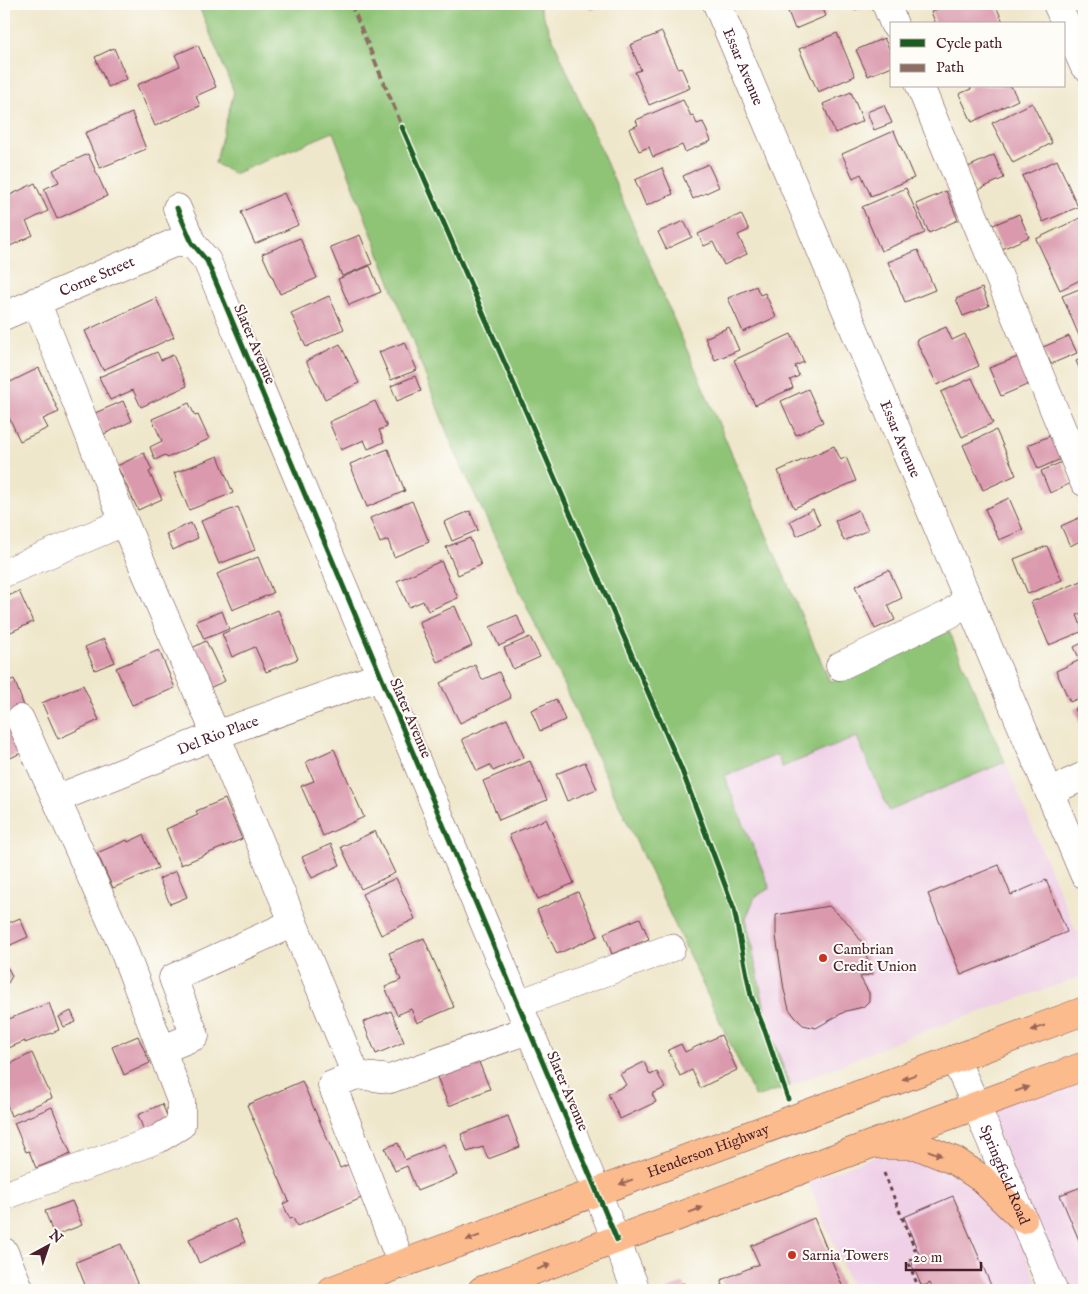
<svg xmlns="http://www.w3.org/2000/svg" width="1088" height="1294" viewBox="0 0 1088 1294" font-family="'IM FELL English',serif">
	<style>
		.built { fill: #efd0e7 }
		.green { fill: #8fc477; stroke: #6c7251 }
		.building { fill: #da99ad }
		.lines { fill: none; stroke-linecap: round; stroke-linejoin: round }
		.minor-casing { stroke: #633d43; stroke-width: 29 }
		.major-casing { stroke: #633d43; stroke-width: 29 }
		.path { stroke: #633d43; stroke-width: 3; stroke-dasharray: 4 4; stroke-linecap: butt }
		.minor { stroke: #fff; stroke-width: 28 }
		.major { stroke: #fbbb8d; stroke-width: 28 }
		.quiet { stroke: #8d6e63; stroke-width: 4; stroke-dasharray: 8 4; stroke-linecap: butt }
		.cycleway-casing { stroke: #fdfcf7; stroke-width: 8 }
		.cycleway { stroke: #1b5e20; stroke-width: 5 }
		.oneway { fill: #9a6557 }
		.poi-dot { fill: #c8321e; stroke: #fdfcf7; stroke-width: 2 }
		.labels { text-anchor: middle; stroke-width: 4; stroke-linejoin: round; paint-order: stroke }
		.street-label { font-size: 15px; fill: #4a1f2b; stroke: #fdfcf7 }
		.poi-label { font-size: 15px; fill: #4a1f2b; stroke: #fdfcf7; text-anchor: start }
	</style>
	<rect width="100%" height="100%" fill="#fdfcf7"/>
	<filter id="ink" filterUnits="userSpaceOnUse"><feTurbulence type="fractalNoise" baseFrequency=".02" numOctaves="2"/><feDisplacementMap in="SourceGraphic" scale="10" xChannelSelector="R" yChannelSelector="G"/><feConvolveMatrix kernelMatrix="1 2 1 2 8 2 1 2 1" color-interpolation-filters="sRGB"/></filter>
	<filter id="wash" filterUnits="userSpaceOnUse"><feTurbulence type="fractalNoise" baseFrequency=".0096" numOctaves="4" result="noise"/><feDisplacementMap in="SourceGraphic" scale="20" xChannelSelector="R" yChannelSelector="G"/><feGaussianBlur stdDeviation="1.12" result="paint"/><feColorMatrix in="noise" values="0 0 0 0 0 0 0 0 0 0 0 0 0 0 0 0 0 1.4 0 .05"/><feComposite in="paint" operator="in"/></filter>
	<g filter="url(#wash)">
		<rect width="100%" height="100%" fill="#efe7cb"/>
		<g class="built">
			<polygon points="857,737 889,810 1005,762 1084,950 1084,976 910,1036 790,1086 768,1025 746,918 755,897 724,776 777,755 782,767"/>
			<polygon points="1084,1075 1084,1290 1061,1290 988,1109"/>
			<polygon points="875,1156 935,1164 972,1186 1013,1223 1040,1290 853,1290 808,1182"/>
		</g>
		<polygon class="green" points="198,4 538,4 830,682 949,631 1005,762 889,811 857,737 782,767 777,755 724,776 770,888 755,897 746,918 768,1025 790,1086 755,1097 451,443 333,132 234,174 215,163 234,92"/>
		<g id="blocks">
			<g class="building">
				<polygon points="588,4 606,4 590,10"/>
				<polygon points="785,4 821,4 826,16 795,29"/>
				<polygon points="851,4 870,4 854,10"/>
				<polygon points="949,4 995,4 1004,24 936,24 931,12"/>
				<polygon points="662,32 678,68 681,67 690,88 649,105 635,72 641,70 630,45"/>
				<polygon points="837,33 855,76 818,92 799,49"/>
				<polygon points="884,38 892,54 892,66 868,76 856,50"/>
				<polygon points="198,45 216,87 196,96 200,106 155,126 137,85 180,66 175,55"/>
				<polygon points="114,48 127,79 108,87 95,57"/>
				<polygon points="970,86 1011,86 1018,100 972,122 959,94 971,89"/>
				<polygon points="851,92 863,121 835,133 823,104"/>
				<polygon points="683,100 691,116 693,115 697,124 703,122 711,141 685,152 682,145 653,157 649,147 639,151 629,129 638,125 636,120"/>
				<polygon points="1032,103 1052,143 1013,163 992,123"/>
				<polygon points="884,105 892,123 874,130 867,112"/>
				<polygon points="132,113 146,149 100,168 85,133"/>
				<polygon points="894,131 914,178 871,196 861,174 853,178 842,154"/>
				<polygon points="88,154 107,196 57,219 44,189 59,182 53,170"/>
				<polygon points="994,155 1004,178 978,190 968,167"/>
				<polygon points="1057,160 1078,207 1043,222 1022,176"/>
				<polygon points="708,164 719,187 693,199 683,176"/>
				<polygon points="662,168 673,194 646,206 635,180"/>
				<polygon points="35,183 48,211 26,222 33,235 6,248 4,244 4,198"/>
				<polygon points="906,188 925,233 881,251 862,207"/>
				<polygon points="946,191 958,220 929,233 916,204"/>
				<polygon points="284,193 298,225 255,244 241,212"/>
				<polygon points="741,214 749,230 738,235 747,254 724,265 713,242 704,246 698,234"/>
				<polygon points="1019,214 1029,237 1002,249 991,226"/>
				<polygon points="1084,216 1084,278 1060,290 1036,239"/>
				<polygon points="684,221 692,237 666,249 658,232"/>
				<polygon points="360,235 372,264 342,276 330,247"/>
				<polygon points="300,238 317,278 280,294 262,254"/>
				<polygon points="918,250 935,290 905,302 888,262"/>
				<polygon points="370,266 381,292 349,305 338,279"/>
				<polygon points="756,286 760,295 765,293 776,317 743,332 728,298"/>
				<polygon points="1084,287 1084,337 1080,338 1062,296"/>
				<polygon points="982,288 989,306 963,316 956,299"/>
				<polygon points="329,296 344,329 306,347 291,313"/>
				<polygon points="156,298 174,337 103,370 85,331"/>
				<polygon points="729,327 739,350 715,360 705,338"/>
				<polygon points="946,327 952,340 965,334 979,366 937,385 916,340"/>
				<polygon points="791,334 804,362 795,366 799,376 790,380 793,388 755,405 734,360"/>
				<polygon points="1069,336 1077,353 1051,364 1043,347"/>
				<polygon points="405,342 417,370 391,380 379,352"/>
				<polygon points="340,344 359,383 325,399 306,361"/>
				<polygon points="157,352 161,360 173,355 187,386 141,407 133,390 110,400 99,377"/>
				<polygon points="1018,357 1029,384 1001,396 989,368"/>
				<polygon points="1084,357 1084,379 1076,361"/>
				<polygon points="39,368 59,412 43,419 48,428 20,441 7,413 4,415 4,385"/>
				<polygon points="415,376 421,391 397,401 391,386"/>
				<polygon points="972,378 993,423 962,437 941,392"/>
				<polygon points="808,389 823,422 796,435 781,401"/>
				<polygon points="123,401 132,421 104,434 95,413"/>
				<polygon points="375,401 387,427 379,430 384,442 368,449 364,440 341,450 329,422"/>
				<polygon points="189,403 195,416 198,415 209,439 167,458 165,455 155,460 150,447 162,441 152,419"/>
				<polygon points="996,430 1016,475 983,490 963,445"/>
				<polygon points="1052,435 1061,459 1038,469 1028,445"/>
				<polygon points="834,446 841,460 846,457 856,481 794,508 778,471"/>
				<polygon points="388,449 405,491 367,507 350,464"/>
				<polygon points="144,453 152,470 149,472 162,499 138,510 117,466"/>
				<polygon points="218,456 233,493 189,510 174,473"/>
				<polygon points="1062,462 1071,483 1050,493 1041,471"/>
				<polygon points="1009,498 1023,530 999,540 985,509"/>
				<polygon points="412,501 429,542 394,557 388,540 380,543 370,518"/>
				<polygon points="238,507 255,550 219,564 201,521"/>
				<polygon points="813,509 820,525 797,536 790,521"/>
				<polygon points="858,510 868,530 844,541 835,521"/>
				<polygon points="470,511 478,530 452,541 444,522"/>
				<polygon points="1083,516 1084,539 1070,546 1061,526"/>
				<polygon points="191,523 198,538 173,550 166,534"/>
				<polygon points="470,538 481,565 458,575 446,547"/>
				<polygon points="1047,546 1062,580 1028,594 1014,559"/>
				<polygon points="258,557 273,593 232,610 217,574"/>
				<polygon points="441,561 458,598 428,611 423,601 409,607 397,581"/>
				<polygon points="889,570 902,598 888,605 895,620 875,629 855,586"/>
				<polygon points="1084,580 1084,612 1077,615 1083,631 1049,645 1031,602"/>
				<polygon points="19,591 33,622 4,635 4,598"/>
				<polygon points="455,606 472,646 437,662 419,622"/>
				<polygon points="278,610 298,659 266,672 255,647 232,657 222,634"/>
				<polygon points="222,611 229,629 204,639 196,621"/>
				<polygon points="517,615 525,634 499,646 490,627"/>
				<polygon points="530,637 540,657 513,669 504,648"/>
				<polygon points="104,639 115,662 95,670 85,647"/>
				<polygon points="206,641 225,681 207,689 188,650"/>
				<polygon points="1084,642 1084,696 1070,702 1056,671 1080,660 1074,647"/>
				<polygon points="159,650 175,688 132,705 116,668"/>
				<polygon points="475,665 482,680 499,672 511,698 460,723 440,683"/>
				<polygon points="14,679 24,706 4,714 4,683"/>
				<polygon points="83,685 99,720 58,739 42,703"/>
				<polygon points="556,699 565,720 540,731 531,710"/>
				<polygon points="1084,704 1084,734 1074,709"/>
				<polygon points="507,719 524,757 493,771 490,765 477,771 462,739"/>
				<polygon points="8,725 21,753 4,761 4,727"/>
				<polygon points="334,749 364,817 323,836 301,786 314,781 306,762"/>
				<polygon points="530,761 547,800 499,820 483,781"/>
				<polygon points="585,762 597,789 567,801 556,774"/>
				<polygon points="225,799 242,839 181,865 166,829 198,815 196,811"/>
				<polygon points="546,819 574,883 538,899 509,835"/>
				<polygon points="375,831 395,873 361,889 341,847"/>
				<polygon points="143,835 158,868 113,888 97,853 127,840 128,842"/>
				<polygon points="331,844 340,865 312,878 302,857"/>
				<polygon points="999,865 1011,895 1046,880 1067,932 961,975 928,894"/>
				<polygon points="176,871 187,897 170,904 159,879"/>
				<polygon points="396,878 415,919 381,935 362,894"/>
				<polygon points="578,892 598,936 557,954 537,910"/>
				<polygon points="829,906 848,923 861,941 873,974 860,977 869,993 869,1001 863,1007 846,1011 816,1028 803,1025 795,1017 789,1009 784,990 776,936 776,915"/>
				<polygon points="20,918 28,937 4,948 4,925"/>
				<polygon points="640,918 649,939 612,954 604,933"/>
				<polygon points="424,938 454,1007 417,1023 411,1009 397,1015 385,987 401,980 389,953"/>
				<polygon points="4,966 8,968 12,976 8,983 4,985"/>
				<polygon points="49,1003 59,1030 25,1043 25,1041 4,1050 4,1007 9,1019"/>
				<polygon points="71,1011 76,1022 64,1027 59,1017"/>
				<polygon points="391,1011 404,1042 376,1054 363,1022"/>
				<polygon points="721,1035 737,1070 700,1088 692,1070 680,1076 668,1050 681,1044 685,1052"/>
				<polygon points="138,1036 150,1063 124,1075 112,1047"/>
				<polygon points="32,1053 52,1098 11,1116 4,1097 4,1090 6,1089 4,1084 4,1067"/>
				<polygon points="478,1060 490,1089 449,1106 437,1077"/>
				<polygon points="644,1062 650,1075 657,1072 665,1088 652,1094 656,1102 620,1119 608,1094 626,1085 620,1074"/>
				<polygon points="302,1081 340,1168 350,1164 364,1197 297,1226 293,1218 290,1219 283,1204 289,1201 247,1105"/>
				<polygon points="162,1104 169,1120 144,1131 138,1115"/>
				<polygon points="52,1107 71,1154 36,1168 29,1151 26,1152 14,1123"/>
				<polygon points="508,1116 520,1147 488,1159 483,1147 467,1152 461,1134"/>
				<polygon points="398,1143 405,1160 444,1144 457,1175 417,1191 407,1166 395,1171 385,1148"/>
				<polygon points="1084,1186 1084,1252 1060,1195"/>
				<polygon points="953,1196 993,1290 933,1290 930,1283 924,1286 921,1285 915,1271 912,1266 913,1262 921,1259 904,1217"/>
				<polygon points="72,1201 82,1225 54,1236 45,1211"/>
				<polygon points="814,1218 844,1290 712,1290 723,1285 721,1280 759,1264 751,1246"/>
				<polygon points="235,1219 245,1242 199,1263 189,1239"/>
				<polygon points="121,1244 139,1288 133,1290 87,1290 76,1262"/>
				<polygon points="684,1283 687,1290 666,1290 673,1287"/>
			</g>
		</g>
	</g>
	<g filter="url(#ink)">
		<use href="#blocks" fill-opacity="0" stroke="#633d43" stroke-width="1"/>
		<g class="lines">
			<g class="minor-casing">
				<g id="minor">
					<path id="s1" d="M717,4l367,870"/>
					<polyline points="886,4 894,24"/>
					<polyline points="1057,4 1084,66"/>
					<polyline points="920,86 1084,482"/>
					<polyline points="177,208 192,243 207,261 597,1192 636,1290"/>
					<polyline points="36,301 124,522 216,735 356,1075 332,1085 402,1265"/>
					<path id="s2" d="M4,316l170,-73h18"/>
					<polyline points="4,573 124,522"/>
					<polyline points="840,666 950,614 968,598"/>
					<polyline points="1049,792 1084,776"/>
					<path id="s3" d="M56,799l160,-64 164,-59"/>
					<polyline points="518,1004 671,948"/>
					<polyline points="161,1050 195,1036 173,978 293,923"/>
					<path id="s4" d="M955,1059l21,46 77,185"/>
					<polyline points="356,1075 390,1079 528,1030"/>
					<polyline points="4,1196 158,1139 181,1125 181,1101 121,943 20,719"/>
					<polyline points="4,1252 20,1290"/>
				</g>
			</g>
			<g class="major-casing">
				<g id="major">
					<polyline points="882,1145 916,1145 955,1161 981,1178 1023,1219"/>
					<path id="s5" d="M332,1290l752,-279"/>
					<polyline points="482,1290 815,1165 1084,1066"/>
				</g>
			</g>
			<polyline class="path" points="884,1173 918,1257 908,1261 919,1289"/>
			<use href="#minor" class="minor"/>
			<use href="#major" class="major"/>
			<polyline class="quiet" points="351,4 404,131"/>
			<g class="cycleway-casing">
				<g id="cycleway">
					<polyline points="402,127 681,768 734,909 751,996 765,1031 788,1099"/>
					<polyline points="177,208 192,243 207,261 617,1240"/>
				</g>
			</g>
			<use href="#cycleway" class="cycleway"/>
		</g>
		<defs><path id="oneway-solid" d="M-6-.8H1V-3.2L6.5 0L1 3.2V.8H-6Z" transform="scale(1.25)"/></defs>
		<g class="oneway">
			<use href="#oneway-solid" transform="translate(1038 1028) rotate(160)"/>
			<use href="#oneway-solid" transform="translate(909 1077) rotate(160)"/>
			<use href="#oneway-solid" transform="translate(1022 1089) rotate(-20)"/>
			<use href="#oneway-solid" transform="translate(935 1153) rotate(21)"/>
			<use href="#oneway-solid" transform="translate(626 1182) rotate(160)"/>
			<use href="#oneway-solid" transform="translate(696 1210) rotate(-21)"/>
			<use href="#oneway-solid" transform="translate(473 1238) rotate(160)"/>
			<use href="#oneway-solid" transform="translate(544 1267) rotate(-21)"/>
		</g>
	</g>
	<g class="poi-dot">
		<circle cx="823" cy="958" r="5"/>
		<circle cx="792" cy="1255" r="5"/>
	</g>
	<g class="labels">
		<g class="street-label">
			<text dy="5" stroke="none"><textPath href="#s1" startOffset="68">Essar Avenue</textPath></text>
			<text dy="5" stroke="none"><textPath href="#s2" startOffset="101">Corne Street</textPath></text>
			<text transform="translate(255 344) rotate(67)" y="5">Slater Avenue</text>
			<text dy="5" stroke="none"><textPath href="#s1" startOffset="472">Essar Avenue</textPath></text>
			<text transform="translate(411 718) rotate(67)" y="5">Slater Avenue</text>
			<text dy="5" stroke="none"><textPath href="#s3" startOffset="174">Del Rio Place</textPath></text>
			<text transform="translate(568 1091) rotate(67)" y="5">Slater Avenue</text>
			<text dy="5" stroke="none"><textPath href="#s5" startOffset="401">Henderson Highway</textPath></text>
			<text dy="5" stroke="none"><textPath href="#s4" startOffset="126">Springfield Road</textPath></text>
		</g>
		<g class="poi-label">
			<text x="833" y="954">Cambrian<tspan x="833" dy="17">Credit Union</tspan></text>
			<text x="802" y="1260">Sarnia Towers</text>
		</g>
	</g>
	<rect width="1088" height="1294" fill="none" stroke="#fdfcf7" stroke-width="20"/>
	<rect x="890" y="22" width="175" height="65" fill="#fdfcf7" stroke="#b5a4a5"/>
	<rect x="900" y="39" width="25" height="8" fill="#1b5e20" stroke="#b5a4a5"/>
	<text x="936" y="48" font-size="15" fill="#4a1f2b">Cycle path</text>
	<rect x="900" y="64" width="25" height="8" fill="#8d6e63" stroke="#b5a4a5"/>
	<text x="936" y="72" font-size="15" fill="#4a1f2b">Path</text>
	<g transform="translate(48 1246) rotate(40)" stroke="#fdfcf7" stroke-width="4" paint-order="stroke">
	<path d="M0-4L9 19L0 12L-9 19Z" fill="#4a1f2b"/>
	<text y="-8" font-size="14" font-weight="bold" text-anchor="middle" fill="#4a1f2b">N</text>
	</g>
	<path d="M906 1262v8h75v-8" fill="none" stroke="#4a1f2b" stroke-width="2.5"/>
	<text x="913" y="1262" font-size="15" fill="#4a1f2b" stroke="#fdfcf7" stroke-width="4" paint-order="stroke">20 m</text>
</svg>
